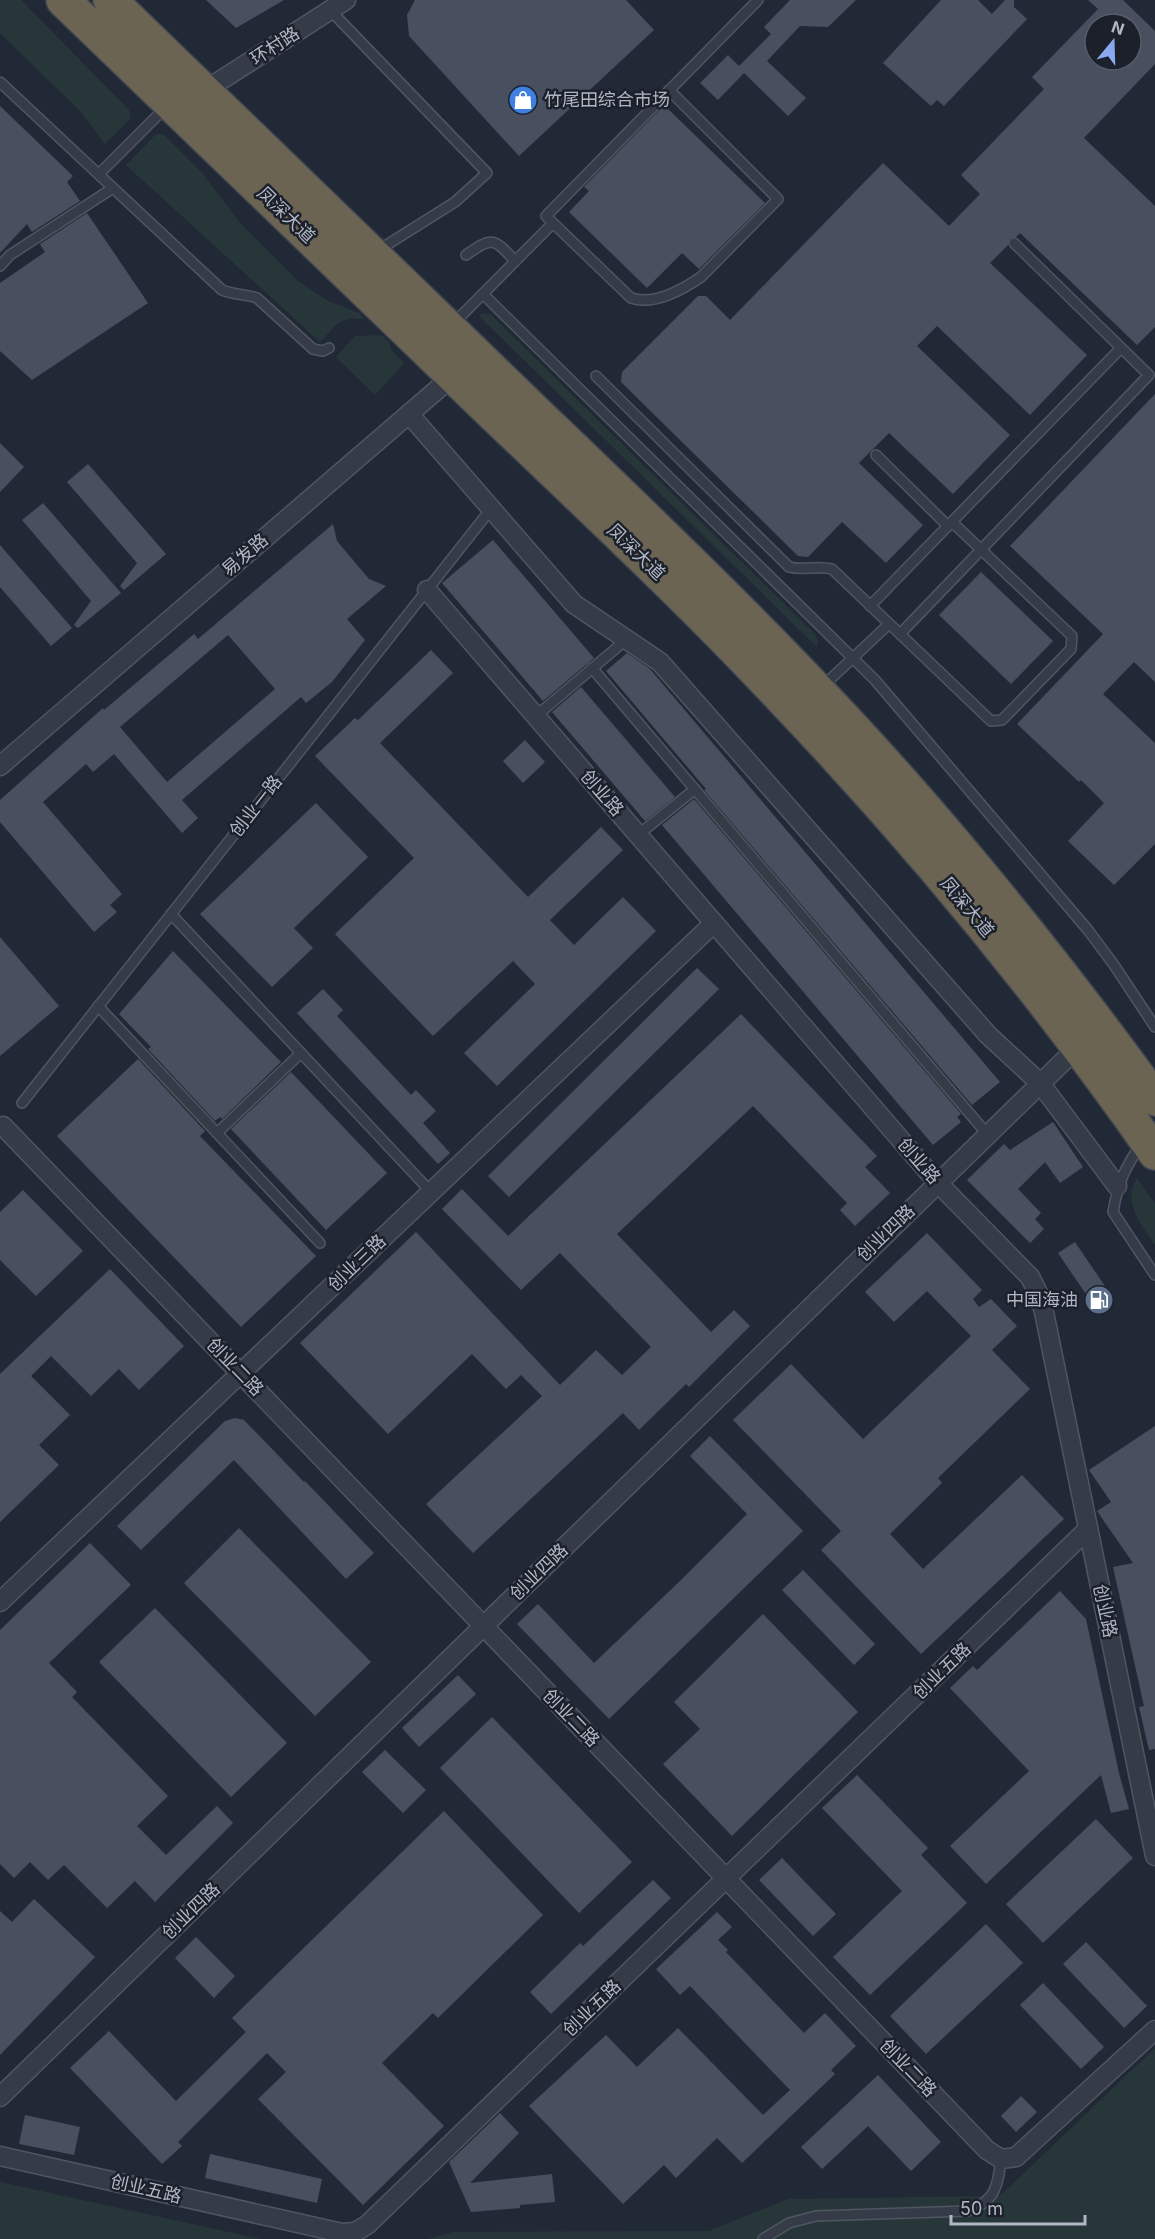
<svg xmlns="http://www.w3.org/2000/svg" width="1155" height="2239" viewBox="0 0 1155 2239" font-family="Inter,'Noto Sans SC',sans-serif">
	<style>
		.green { fill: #273739 }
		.building { fill: #485060; fill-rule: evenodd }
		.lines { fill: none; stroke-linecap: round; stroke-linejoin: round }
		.lane-casing { stroke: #505661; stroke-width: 12 }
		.street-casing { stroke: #505661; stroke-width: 21 }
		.highway-casing { stroke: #404651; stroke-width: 36 }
		.lane { stroke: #353b47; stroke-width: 9 }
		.street { stroke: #353b47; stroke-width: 18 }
		.highway { stroke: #6c6453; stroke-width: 33 }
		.labels { text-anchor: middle; stroke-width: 5; stroke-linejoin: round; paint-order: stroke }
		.street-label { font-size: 18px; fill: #b0b6c3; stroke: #1b202b }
		.poi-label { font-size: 18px; fill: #b0b6c3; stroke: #1b202b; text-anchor: start }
	</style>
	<rect width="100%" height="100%" fill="#222936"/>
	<g class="green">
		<polygon points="0,0 21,0 129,110 130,119 105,144 81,112 0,33"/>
		<path d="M156,134h7l40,40 38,50 57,57 30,20 31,12 5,6c-26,-3 -27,6 -44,23l-194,-177z"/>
		<polygon points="483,313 490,314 815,634 818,641 817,647 479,316"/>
		<polygon points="381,335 389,342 391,350 404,363 375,395 336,357 355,336"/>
		<path d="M1137,1178l18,26v41c-14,-21 -33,-42 -18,-67z"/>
		<polygon points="1155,2048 1155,2239 429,2239 453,2232 709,2231 788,2199 1000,2196"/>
		<polygon points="0,2182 260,2239 0,2239"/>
	</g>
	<g class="building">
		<polygon points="206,0 284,0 236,28"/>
		<polygon points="415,0 626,0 654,30 519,156 409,36 407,15"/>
		<polygon points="790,0 856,0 828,27 800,26 767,61 806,98 788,116 744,73 718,100 700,83 728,55 739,66 771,34 764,27"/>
		<polygon points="941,0 978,0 992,14 1005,0 1014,0 1014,7 1027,19 944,106 937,100 931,106 883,63"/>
		<path d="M1088,0h35l32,31v33l-71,74 71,68v121l-18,18 -117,-112 -4,4 -6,1 -2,7 -18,18 97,92 -57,60 -93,-89 -20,20 93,89 -57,59 -64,-61 -30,30 64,62 -37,38 -44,-41 -34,35 -10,-1 -177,-174 1,-10 76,-76h8l24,24 153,-157 66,63 31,-32 -19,-19 83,-86 -12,-12 66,-68zM1095,24h36v36h-36z"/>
		<polygon points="664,105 765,203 699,269 682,253 647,288 569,212 589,191 584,187"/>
		<polygon points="0,106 73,176 67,182 80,201 32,232 27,224 0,253"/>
		<polygon points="87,213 148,303 32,380 0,351 0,283 45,252 40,244"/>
		<polygon points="1155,394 1155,682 1134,662 1103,694 1155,743 1155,844 1114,885 1068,841 1104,803 1081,780 1079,782 1017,724 1103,634 1010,546"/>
		<polygon points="0,443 24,467 0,492"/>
		<polygon points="88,464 166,554 124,590 120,586 137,563 67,482"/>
		<polygon points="43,503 121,593 78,628 74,625 91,601 22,520"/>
		<path d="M333,524l4,17 32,38 17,7 -39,33 18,21 -33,42 -26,21 -5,-6 -119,103 16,18 -16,15 -68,-79 -21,18 -7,-8 -43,38 79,92 -12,11 7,7 -23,20 -94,-110v-22l103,-92 1,2 90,-76 4,5zM228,635l47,54 -108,93 -47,-55z"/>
		<polygon points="493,540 594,658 543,701 442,583"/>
		<polygon points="0,545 72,628 51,646 0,587"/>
		<polygon points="981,572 1053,641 1011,684 939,615"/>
		<polygon points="431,650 453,673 380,743 528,897 601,827 623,850 550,920 574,945 623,897 656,931 497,1086 464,1053 535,984 513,961 433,1036 335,934 414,858 315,756 355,718 358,720"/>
		<polygon points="627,653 650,669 1000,1082 972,1105 704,790 706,789 606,671"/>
		<polygon points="581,687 675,797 645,821 552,712"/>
		<polygon points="525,740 545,762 523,783 503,761"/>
		<polygon points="694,799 961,1114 957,1117 961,1122 933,1145 662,825"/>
		<polygon points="316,803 368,857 294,928 313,948 272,987 200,914"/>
		<polygon points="0,937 59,1006 0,1056"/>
		<polygon points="173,951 281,1062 222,1119 220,1117 215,1121 148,1049 151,1047 119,1014"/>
		<polygon points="697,968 719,989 509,1197 488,1176"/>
		<polygon points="323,989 343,1010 337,1016 411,1095 416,1090 436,1111 423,1123 450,1153 438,1164 297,1013"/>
		<polygon points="741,1014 877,1156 865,1167 890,1193 855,1226 840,1210 847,1203 753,1106 617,1234 711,1332 734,1310 750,1326 689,1387 686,1384 639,1430 623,1413 473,1553 426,1504 542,1396 521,1375 506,1389 472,1354 388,1434 300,1343 416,1232 560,1385 596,1350 622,1375 651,1347 560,1253 521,1290 442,1209 462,1189 508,1236"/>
		<polygon points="138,1059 205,1131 200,1136 316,1256 241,1327 57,1136"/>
		<polygon points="291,1072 387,1173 326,1230 231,1129"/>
		<polygon points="1053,1122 1083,1167 1060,1183 1045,1162 1018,1189 1041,1213 1035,1219 1044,1229 1030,1243 967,1180 1004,1144 1010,1150"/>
		<polygon points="23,1190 83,1251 36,1296 0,1260 0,1212"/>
		<polygon points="927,1233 982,1290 973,1299 979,1307 991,1299 1017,1326 992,1350 1030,1389 938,1478 942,1483 890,1534 923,1569 1022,1475 1064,1519 921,1654 821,1550 841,1531 733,1420 791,1364 863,1439 971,1336 927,1291 894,1322 865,1292"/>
		<polygon points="1075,1242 1111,1295 1094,1306 1058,1253"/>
		<polygon points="110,1269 184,1346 139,1390 119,1369 91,1396 51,1356 31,1376 70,1415 39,1445 59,1465 0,1522 0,1374"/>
		<polygon points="235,1418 244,1420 304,1482 305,1481 374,1553 346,1579 234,1460 141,1550 117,1526 225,1421"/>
		<polygon points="1155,1426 1155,1749 1149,1750 1139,1707 1144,1706 1113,1567 1133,1563 1097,1511 1111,1502 1089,1470"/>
		<polygon points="710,1436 803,1531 609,1719 517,1624 538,1604 594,1663 681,1580 747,1514 690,1456"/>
		<polygon points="239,1528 371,1662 315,1716 184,1583"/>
		<polygon points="90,1543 131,1585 49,1663 77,1692 72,1697 168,1796 137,1826 166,1855 217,1806 233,1823 155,1902 135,1881 107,1908 64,1865 48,1880 30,1862 14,1878 0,1864 0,1630"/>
		<polygon points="803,1570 875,1644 854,1665 782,1590"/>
		<polygon points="1060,1591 1086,1619 1119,1773 1129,1809 1111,1813 1101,1775 986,1884 950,1846 1029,1771 950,1688 973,1666 977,1670"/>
		<polygon points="155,1608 287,1743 231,1797 99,1662"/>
		<polygon points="763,1614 858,1712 732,1836 663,1764 700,1729 674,1702"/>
		<polygon points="458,1675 476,1694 419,1747 402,1728"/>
		<polygon points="492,1717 632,1862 579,1913 440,1768"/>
		<polygon points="385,1750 426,1790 403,1813 362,1772"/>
		<polygon points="857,1775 928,1848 921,1855 967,1903 870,1995 833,1957 902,1891 822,1808"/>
		<polygon points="444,1811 543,1915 438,2018 433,2013 382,2063 444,2126 363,2205 258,2099 286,2072 267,2053 178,2142 182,2146 162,2164 70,2068 109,2031 176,2101 246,2032 232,2018"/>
		<polygon points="1096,1819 1133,1858 1043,1943 1006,1904"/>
		<polygon points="782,1858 836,1914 813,1936 759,1880"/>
		<polygon points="653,1880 671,1898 551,2014 530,1992 580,1943 583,1946"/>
		<polygon points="34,1899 95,1957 0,2055 0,1911 12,1922"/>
		<polygon points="717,1912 732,1927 718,1940 728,1950 726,1952 804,2033 825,2013 856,2046 831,2070 835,2074 742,2163 717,2138 676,2178 664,2165 623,2204 529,2106 606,2035 637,2067 678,2028 763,2115 790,2090 690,1986 680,1995 656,1969"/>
		<polygon points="986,1924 1023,1963 926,2054 890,2016"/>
		<polygon points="196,1937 235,1976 214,1998 175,1958"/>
		<polygon points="1086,1942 1147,2006 1124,2028 1063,1964"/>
		<polygon points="1043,1983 1104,2047 1081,2069 1020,2005"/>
		<polygon points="878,2075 941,2142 911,2171 868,2126 822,2169 801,2147"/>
		<polygon points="1021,2096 1037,2112 1016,2132 1001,2116"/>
		<polygon points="500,2113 519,2133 470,2183 552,2174 555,2202 520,2205 520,2208 471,2212 449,2162"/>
		<polygon points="25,2115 80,2127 74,2155 19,2144"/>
		<polygon points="210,2154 322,2179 317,2203 205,2178"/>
	</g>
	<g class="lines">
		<g class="lane-casing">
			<g id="lane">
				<polyline points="330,10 487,173 455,202 377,251"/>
				<path d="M0,82l222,208c12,5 23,4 35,8l56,51 10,2 6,-3"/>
				<polyline points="99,174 166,107"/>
				<path d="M553,223l78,75c23,8 51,-8 70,-21l77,-78 -109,-109"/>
				<path d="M466,255c26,-18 27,-18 49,6"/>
				<polyline points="0,266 10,255 113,188"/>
				<polyline points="483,294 875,680 1088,930 1114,965 1155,1027"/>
				<polyline points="453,324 553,223 546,216 758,0"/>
				<path d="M596,376l193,191c15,4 27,-2 43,2l159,152 11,-1 69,-71 1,-13 -120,-114"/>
				<polyline points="876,455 948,526"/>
				<polyline points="870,606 1121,348"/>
				<polyline points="900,634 1149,375 1014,243"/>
				<polyline points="592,668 987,1134"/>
				<polyline points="823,686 889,624"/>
				<polyline points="536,716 627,639"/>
				<polyline points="638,835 695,789"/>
				<polyline points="171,914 431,1192"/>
				<polyline points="98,1006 320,1243"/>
				<polyline points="22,1103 491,509"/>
				<polyline points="217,1133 301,1053"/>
				<path d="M1142,1143c-17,24 -24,40 -29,69l42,63"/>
				<path d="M763,2239l26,-16 27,-7 152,-5c28,-10 30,-26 33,-52"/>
			</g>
		</g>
		<g class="street-casing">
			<g id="street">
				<polyline points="204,91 346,0"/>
				<polyline points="409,414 574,604 660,662 988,1035 1040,1083 1117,1186"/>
				<polyline points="427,590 938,1183 1030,1277 1039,1295 1044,1312 1155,1856"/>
				<polyline points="0,766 453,376 452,368"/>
				<polyline points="3,1126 987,2150 1001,2159 1016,2157 1155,2030"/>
				<polyline points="0,1602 714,923"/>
				<polyline points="0,2097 1078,1047"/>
				<polyline points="0,2156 342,2233 355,2232 367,2225 1088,1529"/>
			</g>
		</g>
		<g class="highway-casing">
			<g id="highway">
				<path d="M63,0c138,133 276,266 414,399 104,100 210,198 308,303 134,141 258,291 370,451"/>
				<path d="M110,0c142,138 285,276 428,414 124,119 250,239 365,369 89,101 173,207 252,316"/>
			</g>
		</g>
		<use href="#lane" class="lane"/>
		<use href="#street" class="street"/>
		<use href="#highway" class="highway"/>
	</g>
	<defs>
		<g id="shop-disc" transform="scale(1.5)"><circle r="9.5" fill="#3f7fe0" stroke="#1b202b"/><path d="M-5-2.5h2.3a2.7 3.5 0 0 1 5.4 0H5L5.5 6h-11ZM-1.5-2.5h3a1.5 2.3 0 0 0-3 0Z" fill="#fff"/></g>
		<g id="fuel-disc" transform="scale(1.5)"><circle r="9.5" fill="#5c6f8a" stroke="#1b202b"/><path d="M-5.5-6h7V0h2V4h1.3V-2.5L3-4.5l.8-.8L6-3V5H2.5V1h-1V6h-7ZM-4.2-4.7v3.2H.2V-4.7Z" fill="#fff"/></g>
	</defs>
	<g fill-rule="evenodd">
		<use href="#shop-disc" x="523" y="100"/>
		<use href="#fuel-disc" x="1099" y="1300"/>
	</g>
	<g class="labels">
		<g class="street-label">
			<text transform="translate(275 46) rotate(-33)" y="6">环村路</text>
			<text transform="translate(286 215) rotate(44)" y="6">凤深大道</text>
			<text transform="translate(636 552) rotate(44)" y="6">凤深大道</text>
			<text transform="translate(245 555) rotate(-41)" y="6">易发路</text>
			<text transform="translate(602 793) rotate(49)" y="6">创业路</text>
			<text transform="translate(256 806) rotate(-52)" y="6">创业一路</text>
			<text transform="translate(967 907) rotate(50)" y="6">凤深大道</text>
			<text transform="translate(919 1161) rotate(49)" y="6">创业路</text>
			<text transform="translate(886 1233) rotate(-44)" y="6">创业四路</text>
			<text transform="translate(357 1263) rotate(-44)" y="6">创业三路</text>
			<text transform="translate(235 1367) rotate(46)" y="6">创业二路</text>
			<text transform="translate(539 1572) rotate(-44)" y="6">创业四路</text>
			<text transform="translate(1105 1611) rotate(78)" y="6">创业路</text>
			<text transform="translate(942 1671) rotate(-44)" y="6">创业五路</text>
			<text transform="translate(571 1718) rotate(46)" y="6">创业二路</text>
			<text transform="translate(191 1911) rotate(-44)" y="6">创业四路</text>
			<text transform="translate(592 2008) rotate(-44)" y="6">创业五路</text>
			<text transform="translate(908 2068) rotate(46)" y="6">创业二路</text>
			<text transform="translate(146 2189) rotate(13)" y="6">创业五路</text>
		</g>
		<g class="poi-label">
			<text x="544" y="106">竹尾田综合市场</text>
			<text x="1078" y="1306" text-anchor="end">中国海油</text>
		</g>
	</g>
	<g transform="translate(1113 42) rotate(19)"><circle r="28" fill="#1b202b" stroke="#575c68" stroke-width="1.5"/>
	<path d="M0-4.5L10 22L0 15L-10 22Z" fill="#88a9ef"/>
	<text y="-9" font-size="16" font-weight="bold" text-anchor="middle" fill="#b0b6c3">N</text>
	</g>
	<path d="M951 2215v9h134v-9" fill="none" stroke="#b0b6c3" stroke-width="3"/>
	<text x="960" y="2215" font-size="18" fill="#b0b6c3" stroke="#1b202b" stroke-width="4.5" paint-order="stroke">50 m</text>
</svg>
